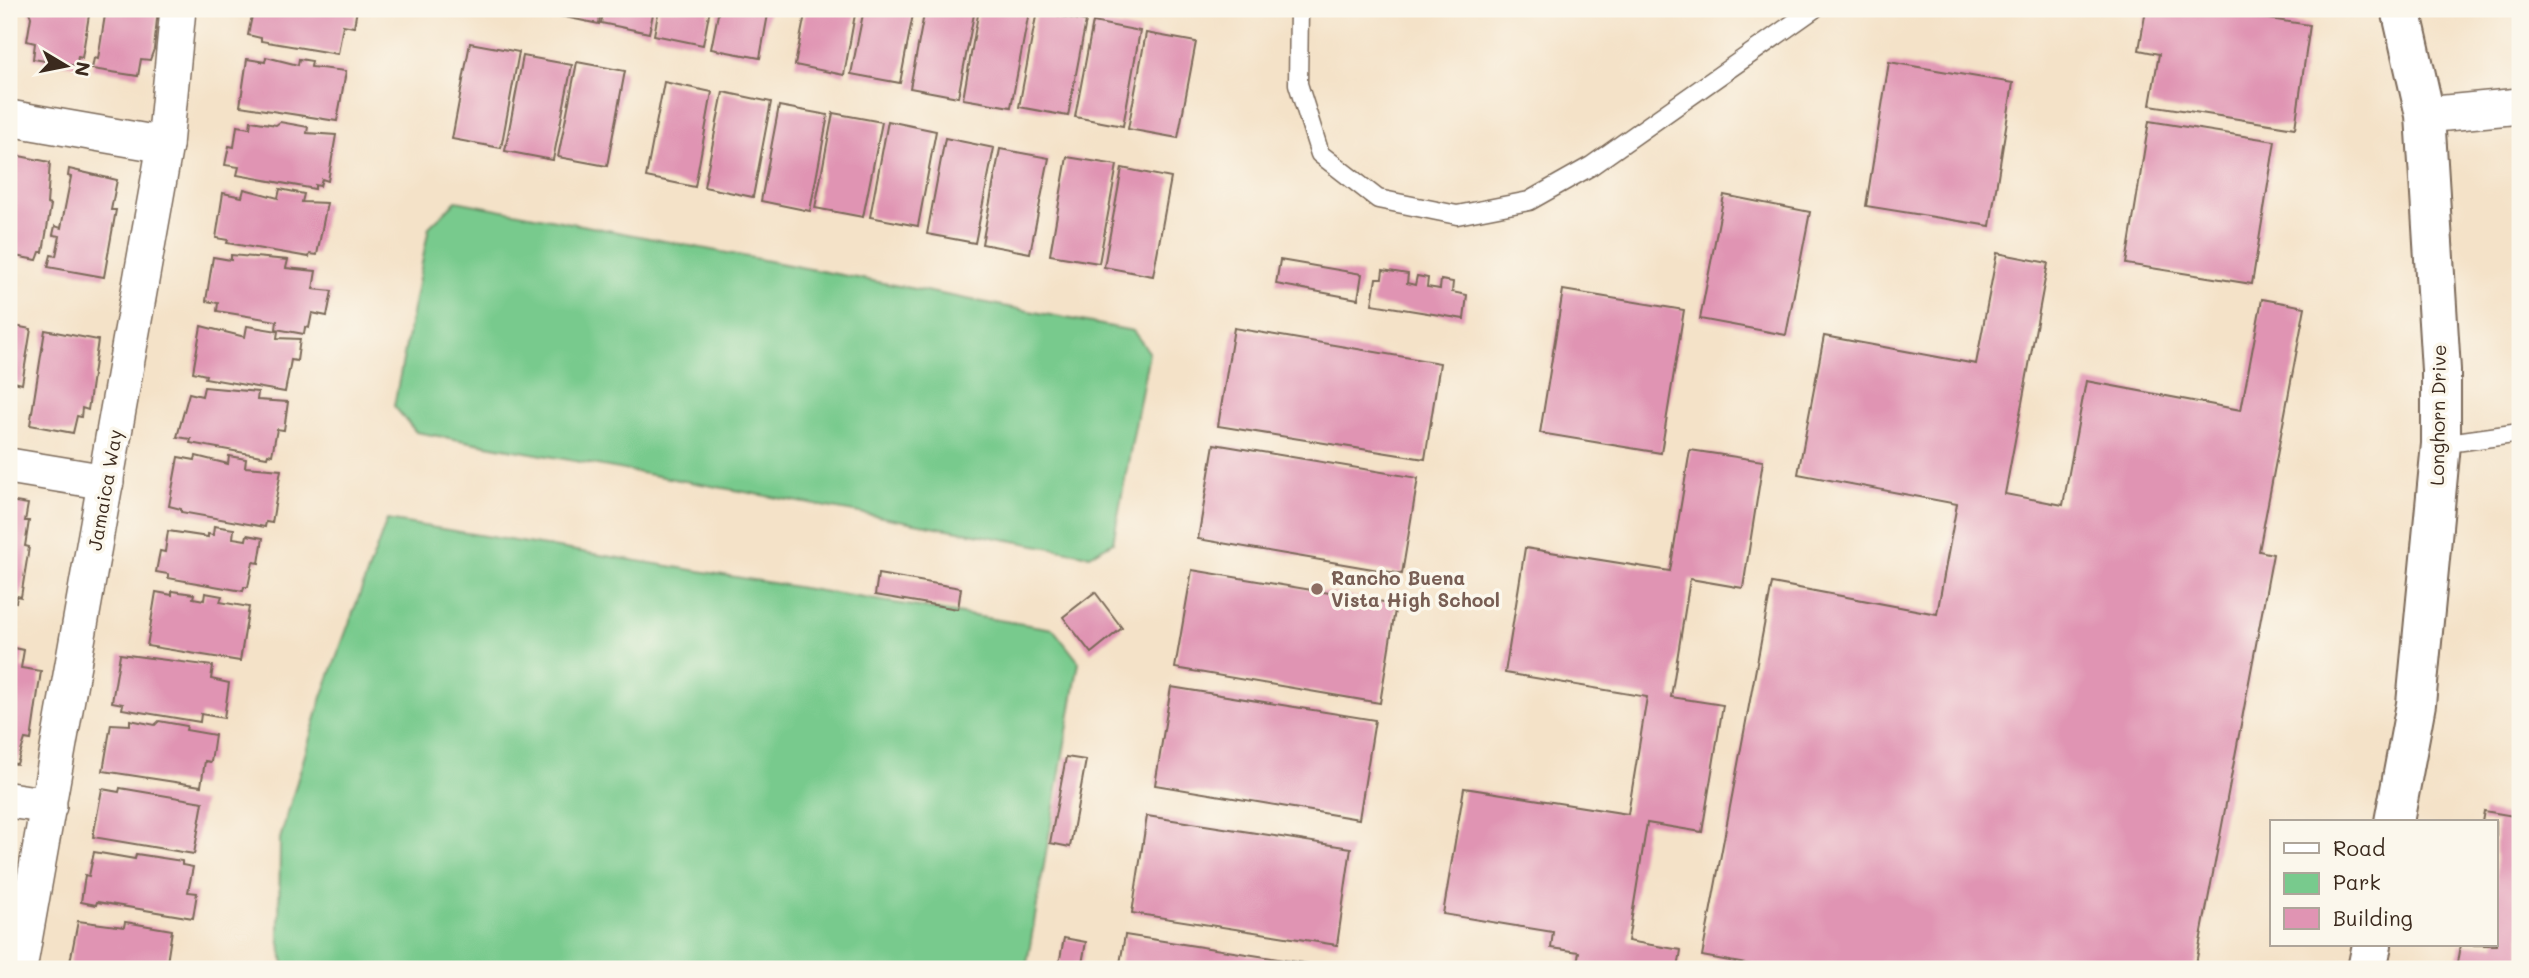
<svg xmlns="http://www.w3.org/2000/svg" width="2529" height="978" viewBox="0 0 2529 978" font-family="Mali,sans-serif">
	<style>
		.green { fill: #78ca8d; stroke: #5a7a56; stroke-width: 2 }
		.building { fill: #e094b3 }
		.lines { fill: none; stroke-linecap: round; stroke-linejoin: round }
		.service-casing { stroke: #7c6a5a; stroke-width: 21 }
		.minor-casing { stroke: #7c6a5a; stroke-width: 38 }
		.tertiary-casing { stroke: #7c6a5a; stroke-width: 42 }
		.service { stroke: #fff; stroke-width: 18 }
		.minor { stroke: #fff; stroke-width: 35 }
		.tertiary { stroke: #fff; stroke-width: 38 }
		.education-dot { fill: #8d6e63; stroke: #fbf7ec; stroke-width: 2.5 }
		.labels { text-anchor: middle; stroke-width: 7; stroke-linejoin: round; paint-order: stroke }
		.street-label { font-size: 19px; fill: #3b2a1e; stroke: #fbf7ec }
		.education-label { font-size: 19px; font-weight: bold; fill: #785e54; stroke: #fbf7ec; text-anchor: start }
	</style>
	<rect width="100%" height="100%" fill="#fbf7ec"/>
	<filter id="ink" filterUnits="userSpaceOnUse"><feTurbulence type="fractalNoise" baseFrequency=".0143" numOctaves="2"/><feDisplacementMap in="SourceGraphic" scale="14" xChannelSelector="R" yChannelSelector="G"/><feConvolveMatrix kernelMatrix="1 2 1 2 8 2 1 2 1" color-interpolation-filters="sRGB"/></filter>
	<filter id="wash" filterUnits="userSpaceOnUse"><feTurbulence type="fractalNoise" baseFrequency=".00686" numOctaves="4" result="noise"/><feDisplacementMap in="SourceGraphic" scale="28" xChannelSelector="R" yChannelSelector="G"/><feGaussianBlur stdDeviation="1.57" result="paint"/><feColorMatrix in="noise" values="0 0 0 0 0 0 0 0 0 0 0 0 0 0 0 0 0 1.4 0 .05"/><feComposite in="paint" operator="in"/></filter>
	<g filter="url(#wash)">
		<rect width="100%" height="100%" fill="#f4e2c8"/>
		<g class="green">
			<polygon points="456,201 1133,331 1149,352 1113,542 1090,555 416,432 394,406 429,227"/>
			<polygon points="387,520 1053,629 1079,662 1026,969 285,969 279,938 280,839 322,697"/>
		</g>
		<g id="blocks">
			<g class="building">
				<polygon points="9,9 17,9 11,45 9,44"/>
				<polygon points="28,9 90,9 82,58 78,57 76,66 33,59 35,43 27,41 31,17"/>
				<polygon points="106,9 158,9 154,49 150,60 141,59 138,76 92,69 94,58 98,59"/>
				<polygon points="257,9 357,9 354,27 343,25 338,54 261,41 261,38 248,35 253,11"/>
				<polygon points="551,9 601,9 599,24 550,14"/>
				<polygon points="604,9 654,9 649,33 601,23"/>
				<polygon points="659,9 710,9 703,45 654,35"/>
				<polygon points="719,9 769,9 760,58 711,49"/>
				<polygon points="806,9 856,9 844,75 795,65"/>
				<polygon points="864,9 914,9 900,83 851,74"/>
				<polygon points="925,9 975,9 958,97 910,88"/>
				<polygon points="979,9 1029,12 1011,107 963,99"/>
				<polygon points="2146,9 2242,9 2242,15 2310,25 2295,128 2150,105 2159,54 2139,50"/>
				<polygon points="1037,11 1086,21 1068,116 1019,107"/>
				<polygon points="1093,22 1140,31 1123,126 1075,117"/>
				<polygon points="1146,33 1196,42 1178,138 1128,129"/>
				<polygon points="470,43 519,52 501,148 452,139"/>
				<polygon points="523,56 572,65 553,160 505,151"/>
				<polygon points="266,57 298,65 299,59 312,61 311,67 346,71 337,121 240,106 247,59 265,62"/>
				<polygon points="577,62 625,71 607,166 558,157"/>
				<polygon points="1889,62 2013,83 1990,226 1866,206"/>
				<polygon points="664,82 712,92 695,187 646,177"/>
				<polygon points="723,92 771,102 753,197 704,187"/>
				<polygon points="779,106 828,115 810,211 761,201"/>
				<polygon points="833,113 882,122 863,217 815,208"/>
				<polygon points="251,121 276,125 280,122 308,127 307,133 336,135 328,181 322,179 320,186 315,185 315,189 237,175 239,167 225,165 229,146 234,147 237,126 250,128"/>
				<polygon points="888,121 936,131 918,226 870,217"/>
				<polygon points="2149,121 2275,141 2252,284 2126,264"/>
				<polygon points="945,138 994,148 975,243 927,234"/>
				<polygon points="1000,149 1049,158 1030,253 982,244"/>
				<polygon points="9,154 50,162 47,204 51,205 43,252 40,252 37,260 9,255"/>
				<polygon points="1067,157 1117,165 1099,263 1050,255"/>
				<polygon points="1122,168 1171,178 1153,276 1104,267"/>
				<polygon points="69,169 117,180 111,210 116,210 104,277 48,267 51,255 56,256 60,236 53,235 55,226 61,228 71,177 68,176"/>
				<polygon points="244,189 278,198 280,189 304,194 302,202 327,203 317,255 310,254 309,257 227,243 228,240 216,238 223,193 242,197"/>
				<polygon points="1724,195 1810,212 1786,335 1700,319"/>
				<polygon points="1997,253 2048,263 2005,494 2063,505 2086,381 2241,410 2262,299 2305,307 2259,551 2273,554 2195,969 1773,969 1702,956 1772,583 1937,614 1957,504 1798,474 1824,336 1976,364"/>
				<polygon points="231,255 288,260 286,268 316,271 313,289 332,291 327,316 312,313 309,328 305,327 304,334 276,329 277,321 217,311 218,303 206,301 213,257 231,260"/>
				<polygon points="1280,260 1362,274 1358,299 1276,284"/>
				<polygon points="1383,270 1408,274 1407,283 1415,285 1417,276 1428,278 1427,287 1440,289 1441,280 1453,282 1452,292 1467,295 1464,319 1372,304 1376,278 1382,278"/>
				<polygon points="1563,290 1684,310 1661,453 1540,433"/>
				<polygon points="9,325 31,329 22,384 14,382 10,408"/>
				<polygon points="201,326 245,337 247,326 278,331 277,338 300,339 297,361 291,360 285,392 205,378 206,375 193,372"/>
				<polygon points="1234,328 1440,363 1425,459 1218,426"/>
				<polygon points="45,330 98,340 88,410 82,408 81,417 77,416 73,433 30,425"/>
				<polygon points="204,387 258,392 257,400 288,402 284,430 277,429 272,455 268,454 267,457 190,443 191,439 177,437 189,393 202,396"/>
				<polygon points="1214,444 1418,478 1402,574 1198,539"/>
				<polygon points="1690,450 1763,461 1743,588 1690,579 1671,697 1723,705 1702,832 1647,823 1628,941 1681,950 1678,969 1576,969 1579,952 1551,948 1553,932 1443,914 1464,788 1628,814 1647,697 1505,673 1525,548 1670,571"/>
				<polygon points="196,456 228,464 229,456 246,459 245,467 281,470 272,523 266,522 265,527 181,512 181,509 169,506 178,457 195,460"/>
				<polygon points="9,501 28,504 25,521 29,521 25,546 29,547 21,597 17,596 16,602 9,601"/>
				<polygon points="214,526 234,529 233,538 246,540 247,535 263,538 259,563 253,562 248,587 244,587 243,591 168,578 168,574 156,572 160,551 165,552 168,531 208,537 208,534 213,535"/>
				<polygon points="1192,570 1396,604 1380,703 1175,668"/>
				<polygon points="878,574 961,588 958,609 875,595"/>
				<polygon points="172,591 194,594 193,598 204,600 205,593 222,596 220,602 249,607 240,661 147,646 156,592 172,595"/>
				<polygon points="1095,592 1122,628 1091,653 1063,617"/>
				<polygon points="9,647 24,650 21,668 41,671 31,740 25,739 17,764 9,763"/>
				<polygon points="120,654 213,666 211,679 229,683 224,718 201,714 200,722 122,709 123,704 112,702"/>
				<polygon points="1171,687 1375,720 1359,819 1155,785"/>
				<polygon points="130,720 155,725 159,721 187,726 186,730 215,735 211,762 205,761 201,786 103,771 111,724 130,725"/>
				<polygon points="1066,757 1086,760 1070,847 1050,843"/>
				<polygon points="120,788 203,802 194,854 93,837 102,789 119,792"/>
				<polygon points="2484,811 2520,817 2520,969 2456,969 2460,945 2496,945 2496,822 2482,822"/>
				<polygon points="1147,816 1351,848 1337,945 1132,913"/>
				<polygon points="94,852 135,859 136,854 182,861 182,865 193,867 188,892 197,893 193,918 97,902 96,905 81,902 85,875 89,876"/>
				<polygon points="78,921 124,927 125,922 172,930 166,969 69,967"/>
				<polygon points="1125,935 1329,967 1329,969 1119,969"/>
				<polygon points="1064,938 1086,942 1081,969 1058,969"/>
			</g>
		</g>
	</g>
	<g filter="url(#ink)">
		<use href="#blocks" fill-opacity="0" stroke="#7c6a5a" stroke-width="2"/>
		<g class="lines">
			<g class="service-casing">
				<g id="service">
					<polyline points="1299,9 1298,84 1320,154 1378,199 1457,215 1529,201 1591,166 1814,9"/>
					<polyline points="2441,444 2520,433"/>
				</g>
			</g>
			<g class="minor-casing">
				<g id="minor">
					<polyline points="2425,115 2520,106"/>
					<polyline points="9,118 165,145"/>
					<polyline points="9,466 106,482"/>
					<polyline points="9,800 49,806"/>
					<polyline points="19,969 165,145 178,9"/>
				</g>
			</g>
			<g class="tertiary-casing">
				<g id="tertiary">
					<polyline points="2394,822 2416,704 2441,444 2441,370 2425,115 2401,9"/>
					<polyline points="2367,969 2372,945"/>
				</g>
			</g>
			<use href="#service" class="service"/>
			<use href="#minor" class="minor"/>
			<use href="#tertiary" class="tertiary"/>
		</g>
	</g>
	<circle class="education-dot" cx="1317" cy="589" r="7"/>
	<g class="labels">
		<g class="street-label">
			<text transform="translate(2438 415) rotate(-89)" y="7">Longhorn Drive</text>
			<text transform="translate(105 490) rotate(-80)" y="7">Jamaica Way</text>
		</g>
		<g class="education-label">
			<text x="1331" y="585">Rancho Buena<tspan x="1331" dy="22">Vista High School</tspan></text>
		</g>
	</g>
	<rect width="2529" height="978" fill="none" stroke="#fbf7ec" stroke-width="35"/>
	<rect x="2270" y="820" width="228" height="126" fill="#fbf7ec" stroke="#aea59a" stroke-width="2"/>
	<rect x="2284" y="843" width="35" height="10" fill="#ffffff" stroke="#aea59a" stroke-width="2"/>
	<text x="2333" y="856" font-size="21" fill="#3b2a1e">Road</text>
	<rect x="2284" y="873" width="35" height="21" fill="#78ca8d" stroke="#aea59a" stroke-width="2"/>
	<text x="2333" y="890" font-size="21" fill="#3b2a1e">Park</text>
	<rect x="2284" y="908" width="35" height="21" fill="#e094b3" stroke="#aea59a" stroke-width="2"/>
	<text x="2333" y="926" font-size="21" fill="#3b2a1e">Building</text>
	<g transform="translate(66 66) rotate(100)" stroke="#fbf7ec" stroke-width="5" paint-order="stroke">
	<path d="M0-5L12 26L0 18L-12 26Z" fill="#3b2a1e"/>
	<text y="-10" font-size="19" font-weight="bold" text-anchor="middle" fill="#3b2a1e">N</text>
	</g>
</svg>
